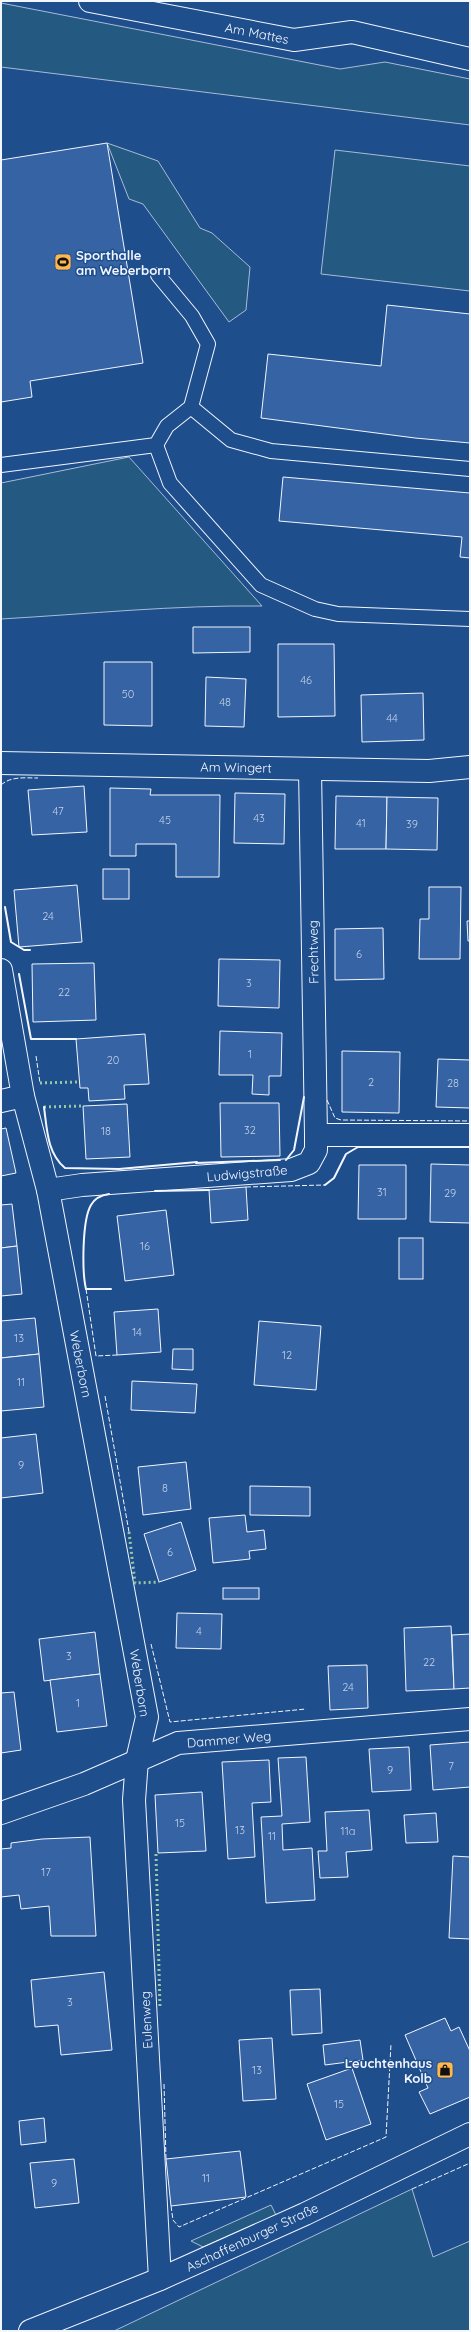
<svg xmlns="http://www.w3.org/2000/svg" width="471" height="2332" viewBox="0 0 471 2332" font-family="Quicksand,sans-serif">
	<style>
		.green { fill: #245a82; stroke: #a8bbd7 }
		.building { fill: #3563a3; stroke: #f2f6ff }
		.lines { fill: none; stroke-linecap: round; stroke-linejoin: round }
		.service-casing { stroke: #f2f6ff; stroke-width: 16 }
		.minor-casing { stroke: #f2f6ff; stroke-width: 24 }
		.service { stroke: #1f4e8c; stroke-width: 14 }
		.minor { stroke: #1f4e8c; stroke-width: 22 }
		.hedge { stroke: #97c8a6; stroke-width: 3; stroke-dasharray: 2 3; stroke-linecap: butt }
		.fence { stroke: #f2f6ff; stroke-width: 1; stroke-dasharray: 5 2; stroke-linecap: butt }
		.wall { stroke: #f2f6ff; stroke-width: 2 }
		.labels { text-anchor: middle; stroke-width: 3; stroke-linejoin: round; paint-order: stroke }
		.number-label { font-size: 11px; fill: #c3d1e8 }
		.street-label { font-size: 13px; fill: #f2f6ff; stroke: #1f4e8c }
		.poi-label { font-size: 13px; font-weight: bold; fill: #f2f6ff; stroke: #1f4e8c; text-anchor: start }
	</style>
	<rect width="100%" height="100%" fill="#1f4e8c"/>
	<g class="green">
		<polygon points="1,3 340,69 385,62 470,79 470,125 1,67"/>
		<polygon points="107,143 158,161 200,228 212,233 250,267 246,310 229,322 143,204 129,199"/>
		<polygon points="335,150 470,166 470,291 321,274"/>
		<path d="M129,457l133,149c-88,-1 -174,8 -261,13v-136z"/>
		<polygon points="412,2189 433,2257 470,2241 470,2331 114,2331"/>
		<polygon points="271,2205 276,2215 203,2247 191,2241"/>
	</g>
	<g class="building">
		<polygon points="107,143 143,363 30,381 32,397 1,402 1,160"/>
		<polygon points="387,305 470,314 470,443 415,438 261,418 268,354 381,366"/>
		<polygon points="283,477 470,493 470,558 460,557 462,537 279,521"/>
		<polygon points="193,627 250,627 250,652 193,653"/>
		<polygon points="278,644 334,644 335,716 278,717"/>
		<polygon points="104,662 152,662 152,726 104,725"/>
		<polygon points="206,677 246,679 244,727 205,726"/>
		<polygon points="423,693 424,740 362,742 361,695"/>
		<polygon points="84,786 87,832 32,835 28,790"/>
		<polygon points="110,788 151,789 150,795 220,795 219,877 176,877 176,844 136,844 136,856 110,856"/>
		<polygon points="235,793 285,794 284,844 234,843"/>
		<polygon points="336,796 387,797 386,849 335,849"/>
		<polygon points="387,797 438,798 437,850 386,849"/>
		<rect x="103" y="869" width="26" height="30"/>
		<polygon points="77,885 82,942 19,947 14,890"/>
		<polygon points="429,887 461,887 460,959 419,959 420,919 429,919"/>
		<polygon points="467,921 470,921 470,941 468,941"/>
		<polygon points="383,928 384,979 335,980 335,929"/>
		<polygon points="219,959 280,960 279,1008 218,1006"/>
		<polygon points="94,963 96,1020 33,1022 32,964"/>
		<polygon points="220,1031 282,1033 281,1076 269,1076 269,1095 252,1094 253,1075 219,1075"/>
		<polygon points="145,1034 149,1084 124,1085 125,1099 89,1101 88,1088 80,1088 76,1039"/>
		<polygon points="342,1051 400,1052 399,1113 342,1112"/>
		<polygon points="438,1059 470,1060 470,1108 436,1107"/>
		<polygon points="220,1103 279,1103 280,1156 221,1157"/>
		<polygon points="127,1104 130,1157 86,1159 83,1106"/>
		<polygon points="6,1128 16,1173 1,1176 1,1129"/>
		<polygon points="431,1164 470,1165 470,1223 430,1222"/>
		<polygon points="359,1165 406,1165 406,1219 358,1219"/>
		<polygon points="246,1187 248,1220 211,1223 209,1190"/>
		<polygon points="12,1204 17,1246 1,1248 1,1205"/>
		<polygon points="166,1210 174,1275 125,1281 117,1216"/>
		<rect x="399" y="1238" width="24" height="41"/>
		<polygon points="17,1246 22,1294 1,1296 1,1248"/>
		<polygon points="158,1309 161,1352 117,1355 114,1312"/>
		<polygon points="35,1318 39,1354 1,1358 1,1321"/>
		<polygon points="259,1321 321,1326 316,1390 254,1385"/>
		<polygon points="173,1349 193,1349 193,1370 172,1369"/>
		<polygon points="39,1354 44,1407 1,1411 1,1358"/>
		<polygon points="132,1381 197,1384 195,1413 131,1410"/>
		<polygon points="36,1434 43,1493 1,1498 1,1438"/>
		<polygon points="186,1462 191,1509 143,1515 138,1467"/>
		<polygon points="250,1486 310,1487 310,1516 250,1515"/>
		<polygon points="245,1515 247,1532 264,1530 266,1549 249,1551 250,1559 213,1563 209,1518"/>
		<polygon points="181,1522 196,1570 159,1582 144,1534"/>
		<rect x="223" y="1588" width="36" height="11"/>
		<polygon points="177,1613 222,1614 221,1649 176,1648"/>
		<polygon points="451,1626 454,1689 406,1691 404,1628"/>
		<polygon points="95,1632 100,1674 44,1681 39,1639"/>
		<polygon points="470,1634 470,1688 454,1689 452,1635"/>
		<polygon points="367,1665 368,1708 330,1710 328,1666"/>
		<polygon points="100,1674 107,1726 57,1732 50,1680"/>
		<polygon points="14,1692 21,1750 1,1753 1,1693"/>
		<polygon points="470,1742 470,1787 433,1790 430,1745"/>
		<polygon points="409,1747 411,1790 372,1792 369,1749"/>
		<polygon points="306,1757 310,1822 282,1824 283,1850 312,1848 315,1900 266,1903 261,1817 282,1816 278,1758"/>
		<polygon points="269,1760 271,1802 252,1803 255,1857 228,1859 222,1762"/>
		<polygon points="202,1792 206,1851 158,1853 155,1795"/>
		<polygon points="369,1810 372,1850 346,1852 348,1877 320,1878 318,1851 327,1851 325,1812"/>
		<polygon points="436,1813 438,1842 406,1843 404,1815"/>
		<polygon points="90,1837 96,1936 51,1936 49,1906 21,1909 19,1895 1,1897 1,1849 11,1848 11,1843 42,1839"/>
		<polygon points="453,1856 470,1857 470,1939 449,1938"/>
		<polygon points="104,1972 112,2050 61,2055 58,2025 35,2027 31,1980"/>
		<polygon points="320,1989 322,2033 292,2035 290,1990"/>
		<polygon points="445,2018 451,2031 459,2027 470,2051 470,2097 430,2114 419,2092 428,2088 405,2035"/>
		<polygon points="272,2038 276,2099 243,2101 239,2040"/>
		<polygon points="360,2040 363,2060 325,2065 323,2045"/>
		<polygon points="352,2068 371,2124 326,2140 307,2084"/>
		<polygon points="44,2118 46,2142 21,2145 19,2121"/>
		<polygon points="240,2151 246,2197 171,2206 166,2159"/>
		<polygon points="74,2159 79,2203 35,2208 30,2163"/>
	</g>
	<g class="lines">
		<g class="service-casing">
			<g id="service">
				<polyline points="191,407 231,440 271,451 470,469"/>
				<polyline points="156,445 170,483 261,585 315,609 338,614 470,619"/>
				<polyline points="1,465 156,445 167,426 191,407 208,344 192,316 158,275"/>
			</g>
		</g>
		<g class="minor-casing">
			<g id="minor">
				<polyline points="90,1 294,40 352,32 470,59"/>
				<polyline points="1,763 429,771 470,767"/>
				<polyline points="310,769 316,1135"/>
				<polyline points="1,970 23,1096 48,1190 147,1717 137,1760 134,1800 160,2279"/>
				<polyline points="1,1101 23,1096"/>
				<polyline points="48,1190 82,1185 291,1170 309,1163 316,1150 316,1135 470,1135"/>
				<polyline points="1,1813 84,1784 178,1743 470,1719"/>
				<polyline points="30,2331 160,2279 305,2214 470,2134"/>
			</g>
		</g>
		<use href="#service" class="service"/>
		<use href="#minor" class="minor"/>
		<g class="hedge">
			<polyline points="40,1083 79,1082"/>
			<polyline points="44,1107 83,1106"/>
			<polyline points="129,1532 135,1583 159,1582"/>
			<polyline points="156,1854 160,2009"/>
		</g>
		<g class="fence">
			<path d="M1,785c10,-9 24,-7 37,-7"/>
			<polyline points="36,1056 40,1083"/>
			<polyline points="327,1100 335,1118 341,1120 470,1121"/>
			<polyline points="246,1187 325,1185"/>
			<polyline points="86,1289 96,1356 117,1355"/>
			<polyline points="105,1396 129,1532"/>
			<polyline points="151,1644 170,1722 306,1709"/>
			<polyline points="164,2084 166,2159"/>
			<polyline points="412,2189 470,2163"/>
			<polyline points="171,2206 173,2220 179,2227 386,2137 391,2044"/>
		</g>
		<g class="wall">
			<polyline points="5,907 11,942 24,950 30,950"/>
			<polyline points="19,974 31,1039 76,1039"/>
			<path d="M44,1107c3,22 3,46 21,61l54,1 78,-7"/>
			<polyline points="286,1160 294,1150 304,1097"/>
			<polyline points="196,1163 280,1160"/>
			<polyline points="325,1185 334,1178 346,1154 358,1147 470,1147"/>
			<polyline points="155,1191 209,1190"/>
			<path d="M109,1194c-7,1 -14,4 -18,11 -9,15 -9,67 -5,84h25"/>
		</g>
	</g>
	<defs>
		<g id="stadium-square" transform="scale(0.9)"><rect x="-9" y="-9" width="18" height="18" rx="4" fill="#ffb74d" stroke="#1f4e8c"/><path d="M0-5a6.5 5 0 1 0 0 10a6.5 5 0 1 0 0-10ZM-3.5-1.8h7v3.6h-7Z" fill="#111"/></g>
		<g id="shop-square" transform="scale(0.9)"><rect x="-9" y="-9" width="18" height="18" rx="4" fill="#ffb74d" stroke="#1f4e8c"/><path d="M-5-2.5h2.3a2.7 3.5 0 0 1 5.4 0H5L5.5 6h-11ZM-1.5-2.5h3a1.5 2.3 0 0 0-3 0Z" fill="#111"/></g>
	</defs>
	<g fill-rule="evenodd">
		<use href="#stadium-square" x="63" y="262"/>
		<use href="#shop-square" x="445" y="2070"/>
	</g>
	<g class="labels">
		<g class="number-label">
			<text x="306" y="684">46</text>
			<text x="128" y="698">50</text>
			<text x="225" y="706">48</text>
			<text x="392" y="722">44</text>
			<text x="58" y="815">47</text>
			<text x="259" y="822">43</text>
			<text x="165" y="824">45</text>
			<text x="361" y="827">41</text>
			<text x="412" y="828">39</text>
			<text x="48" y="920">24</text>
			<text x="359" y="958">6</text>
			<text x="249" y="987">3</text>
			<text x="64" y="996">22</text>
			<text x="250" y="1058">1</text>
			<text x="113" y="1064">20</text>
			<text x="371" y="1086">2</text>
			<text x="453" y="1087">28</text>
			<text x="250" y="1134">32</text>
			<text x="106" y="1135">18</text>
			<text x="382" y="1196">31</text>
			<text x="450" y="1197">29</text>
			<text x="145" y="1250">16</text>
			<text x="137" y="1336">14</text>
			<text x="19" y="1342">13</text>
			<text x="287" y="1359">12</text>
			<text x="21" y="1386">11</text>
			<text x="21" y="1469">9</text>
			<text x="165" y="1492">8</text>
			<text x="170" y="1556">6</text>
			<text x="199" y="1635">4</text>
			<text x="69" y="1660">3</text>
			<text x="429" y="1666">22</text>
			<text x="348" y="1691">24</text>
			<text x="78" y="1707">1</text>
			<text x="451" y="1770">7</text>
			<text x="390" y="1774">9</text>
			<text x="180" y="1827">15</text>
			<text x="240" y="1834">13</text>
			<text x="348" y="1835">11a</text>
			<text x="272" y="1840">11</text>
			<text x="46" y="1876">17</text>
			<text x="70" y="2006">3</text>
			<text x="257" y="2074">13</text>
			<text x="339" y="2108">15</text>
			<text x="206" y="2182">11</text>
			<text x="54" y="2187">9</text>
		</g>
		<g class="street-label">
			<text transform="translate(257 33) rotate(11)" y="5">Am Mattes</text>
			<text transform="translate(236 767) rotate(1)" y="5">Am Wingert</text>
			<text transform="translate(313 952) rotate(-91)" y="5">Frechtweg</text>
			<text transform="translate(247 1173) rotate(-5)" y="5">Ludwigstraße</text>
			<text transform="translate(81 1364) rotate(79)" y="5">Weberborn</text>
			<text transform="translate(140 1683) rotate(81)" y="5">Weberborn</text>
			<text transform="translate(229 1739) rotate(-5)" y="5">Dammer Weg</text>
			<text transform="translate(146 2020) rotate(-93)" y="5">Eulenweg</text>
			<text transform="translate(252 2237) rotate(-25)" y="5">Aschaffenburger Straße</text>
		</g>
		<g class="poi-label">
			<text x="76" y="260">Sporthalle<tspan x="76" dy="15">am Weberborn</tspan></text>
			<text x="432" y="2068" text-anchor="end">Leuchtenhaus<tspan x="432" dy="15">Kolb</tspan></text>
		</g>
	</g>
	<rect width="471" height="2332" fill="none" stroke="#f2f6ff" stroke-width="4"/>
</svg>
